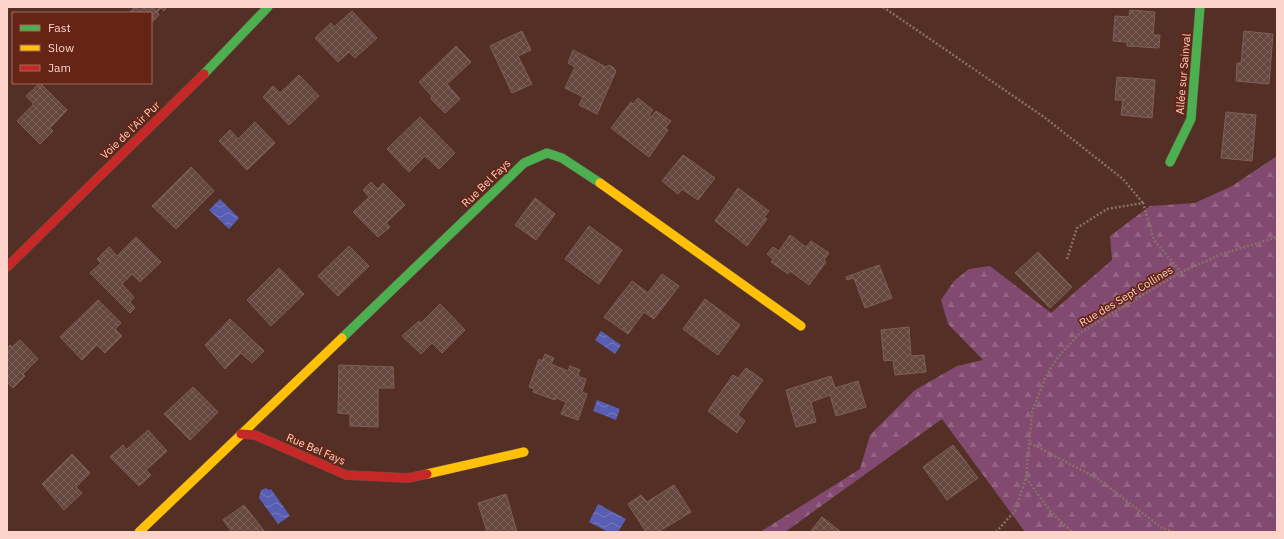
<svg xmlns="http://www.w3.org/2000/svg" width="1284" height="539" viewBox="0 0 1284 539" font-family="'IBM Plex Sans',sans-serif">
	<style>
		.forest { fill: url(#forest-firs) }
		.water { fill: url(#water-waves) }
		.building { fill: url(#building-cross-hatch); stroke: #7e6058 }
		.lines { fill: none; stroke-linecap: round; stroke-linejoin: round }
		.fast-casing { stroke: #6b4c43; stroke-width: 10 }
		.slow-casing { stroke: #6b4c43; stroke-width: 10 }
		.jam-casing { stroke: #6b4c43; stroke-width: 10 }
		.path { stroke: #887069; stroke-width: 2.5; stroke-dasharray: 2 2; stroke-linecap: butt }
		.fast { stroke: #4caf50; stroke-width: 9 }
		.slow { stroke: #ffc107; stroke-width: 9 }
		.jam { stroke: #c62828; stroke-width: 9 }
		.labels { text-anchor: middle; stroke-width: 3.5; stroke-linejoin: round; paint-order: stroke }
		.street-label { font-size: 11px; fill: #fcd3c9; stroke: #652414 }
	</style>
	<defs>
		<pattern id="forest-firs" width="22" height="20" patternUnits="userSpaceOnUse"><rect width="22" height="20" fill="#824a70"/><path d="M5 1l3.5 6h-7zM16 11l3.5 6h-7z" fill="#956383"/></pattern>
		<pattern id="water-waves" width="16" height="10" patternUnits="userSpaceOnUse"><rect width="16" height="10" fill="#575eb3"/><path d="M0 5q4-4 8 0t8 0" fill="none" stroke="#787cbf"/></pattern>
		<pattern id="building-cross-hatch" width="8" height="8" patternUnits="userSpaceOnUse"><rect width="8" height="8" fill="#65473f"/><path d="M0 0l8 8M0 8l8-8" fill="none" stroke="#7c6159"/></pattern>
	</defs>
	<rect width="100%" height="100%" fill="#532f26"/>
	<polygon class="forest" points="1277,156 1277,532 1025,532 942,419 785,532 760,532 860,469 870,435 915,390 957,366 983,360 948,324 941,300 954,281 969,269 990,266 1051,313 1112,260 1110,236 1150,206 1195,203 1232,186"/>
	<g class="water">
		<polygon points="220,199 239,218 229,229 209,210"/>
		<polygon points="601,331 621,345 615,354 595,340"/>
		<polygon points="597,400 620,409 616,420 593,411"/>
		<polygon points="266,488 269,490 271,489 290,516 278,524 259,498 261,490"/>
		<polygon points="598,504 626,519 618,532 608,532 589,522"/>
	</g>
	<g class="building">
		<polygon points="135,7 167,7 164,11 161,8 157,12 159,15 151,23 151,13 131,13 130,12"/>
		<polygon points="1130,10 1155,12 1153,35 1160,35 1159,48 1127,46 1127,42 1113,41 1115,16 1129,17"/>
		<polygon points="352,11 377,38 355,58 349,52 338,62 315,38 331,23 334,27"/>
		<polygon points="522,31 531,50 518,56 532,84 512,93 490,46"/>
		<polygon points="1244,31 1273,34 1269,84 1236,81 1237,63 1241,63"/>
		<polygon points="456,46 471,62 447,84 460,99 445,113 431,99 432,96 419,82"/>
		<polygon points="573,50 606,67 609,65 614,68 616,71 597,114 579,105 583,97 565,88 575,67 568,63"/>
		<polygon points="299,75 319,96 289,125 263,97 273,86 280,93"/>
		<polygon points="1117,77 1155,80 1152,118 1121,115 1123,100 1115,100"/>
		<polygon points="40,83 67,110 50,128 53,131 40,144 17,121 34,104 26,96"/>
		<polygon points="638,98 653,110 649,115 651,117 656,111 671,121 665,128 668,130 649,157 611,128 631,102 633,104"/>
		<polygon points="1226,112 1256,115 1252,161 1221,158"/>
		<polygon points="420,117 455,153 439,169 425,156 409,172 387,149"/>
		<polygon points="255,122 275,143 247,170 219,141 230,130 238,139"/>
		<polygon points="683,155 715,178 698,200 682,189 678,194 662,181"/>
		<polygon points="191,167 214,191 176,229 152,206"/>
		<polygon points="371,182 378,189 383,183 405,205 386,223 390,227 378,237 353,212 369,197 363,190"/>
		<polygon points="738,188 769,211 764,217 767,219 747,246 715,221"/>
		<polygon points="535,198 555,214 536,240 515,225"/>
		<polygon points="589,226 622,250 599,284 565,259"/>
		<polygon points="790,235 806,247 811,241 829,253 824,260 826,262 809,285 790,271 788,274 771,262 773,259 767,254 773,247 779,251"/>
		<polygon points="136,237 161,262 140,282 132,274 122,284 134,297 130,302 135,308 130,313 90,273 101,263 97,259 109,247 117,256"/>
		<polygon points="349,246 369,266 338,296 318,276"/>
		<polygon points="1038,252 1072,287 1050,308 1015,273"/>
		<polygon points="879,265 892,298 865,308 854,278 847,280 846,277"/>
		<polygon points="279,268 304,294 271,326 247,300"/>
		<polygon points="662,274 679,286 654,319 644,312 628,334 604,317 632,281 648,293"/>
		<polygon points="705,299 740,325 718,355 683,329"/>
		<polygon points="98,300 121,323 115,329 122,336 105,353 97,345 82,360 60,337"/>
		<polygon points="440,304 465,330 442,353 432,343 421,354 402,336 419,321 421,323"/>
		<polygon points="230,319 264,351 252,363 241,353 225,369 205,345"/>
		<polygon points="909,327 911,356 924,355 926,372 895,375 893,360 884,361 881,330"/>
		<polygon points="20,340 38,359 23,374 25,376 13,388 7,382 7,348 10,345 12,347"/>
		<polygon points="545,354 554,358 551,364 568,371 570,366 580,370 578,374 580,377 586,379 582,392 587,394 578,420 561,414 566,402 556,398 555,400 533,392 534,389 529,387 539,359 542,361"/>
		<polygon points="339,365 393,367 394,388 378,388 378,427 350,426 350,414 338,413"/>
		<polygon points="746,368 763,380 738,415 745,421 737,433 708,411 733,375 738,378"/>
		<polygon points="831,376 835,388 858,381 866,407 836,416 830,395 811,402 816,422 796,427 786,390"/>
		<polygon points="193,387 218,412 190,440 164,414"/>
		<polygon points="148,430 167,451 146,470 151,475 139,486 110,457 123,445 126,450"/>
		<polygon points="953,445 978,478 947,500 923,467"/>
		<polygon points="72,454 90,473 76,487 82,493 64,510 42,484"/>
		<polygon points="674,485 691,512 658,532 646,532 628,504 641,495 647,502"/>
		<polygon points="506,494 517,532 487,532 478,503"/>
		<polygon points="244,505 265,532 232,532 223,520"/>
		<polygon points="822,517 841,532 810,532"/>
	</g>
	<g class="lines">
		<g class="fast-casing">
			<g id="fast">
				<polyline points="204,74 268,7"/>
				<polyline points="1170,162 1191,119 1200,7"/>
				<polyline points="342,338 524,163 547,153 562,158 600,183"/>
			</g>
		</g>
		<g class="slow-casing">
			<g id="slow">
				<polyline points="600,183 801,326"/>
				<polyline points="427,474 524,452"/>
				<polyline points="139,532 342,338"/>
			</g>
		</g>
		<g class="jam-casing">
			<g id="jam">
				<polyline points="7,267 204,74"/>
				<polyline points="241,434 255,435 346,475 408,478 427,474"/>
			</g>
		</g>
		<g class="path">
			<polyline points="883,7 1044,117 1123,179 1143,203"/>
			<polyline points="1067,259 1077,228 1107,209 1143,203 1154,240 1181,272"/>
			<polyline points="1030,443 1098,479 1162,528 1175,532"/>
			<polyline points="1026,478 1051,512 1072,532"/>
			<polyline points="996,532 1015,511 1026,478 1032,412 1047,374 1059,356 1080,333 1181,272 1222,254 1277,237"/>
		</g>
		<use href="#fast" class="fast"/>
		<use href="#slow" class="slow"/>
		<use href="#jam" class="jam"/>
	</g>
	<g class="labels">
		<g class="street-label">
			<text transform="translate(1183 74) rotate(-85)" y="4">Allée sur Sainval</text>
			<text transform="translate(130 130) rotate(-44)" y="4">Voie de l'Air Pur</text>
			<text transform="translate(486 183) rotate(-44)" y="4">Rue Bel Fays</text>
			<text transform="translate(1126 296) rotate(-31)" y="4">Rue des Sept Collines</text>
			<text transform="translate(316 449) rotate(23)" y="4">Rue Bel Fays</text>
		</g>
	</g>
	<rect width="1284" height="539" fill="none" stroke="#fcd3c9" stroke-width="16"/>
	<rect x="12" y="12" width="140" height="72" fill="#652414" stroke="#a16a5c"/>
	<rect x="20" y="25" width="20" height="6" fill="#4caf50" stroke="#a16a5c"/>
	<text x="48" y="32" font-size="12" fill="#fcd3c9">Fast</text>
	<rect x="20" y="45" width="20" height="6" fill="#ffc107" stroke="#a16a5c"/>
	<text x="48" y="52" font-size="12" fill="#fcd3c9">Slow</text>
	<rect x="20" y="65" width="20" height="6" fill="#c62828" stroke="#a16a5c"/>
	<text x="48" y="72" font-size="12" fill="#fcd3c9">Jam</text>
</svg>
